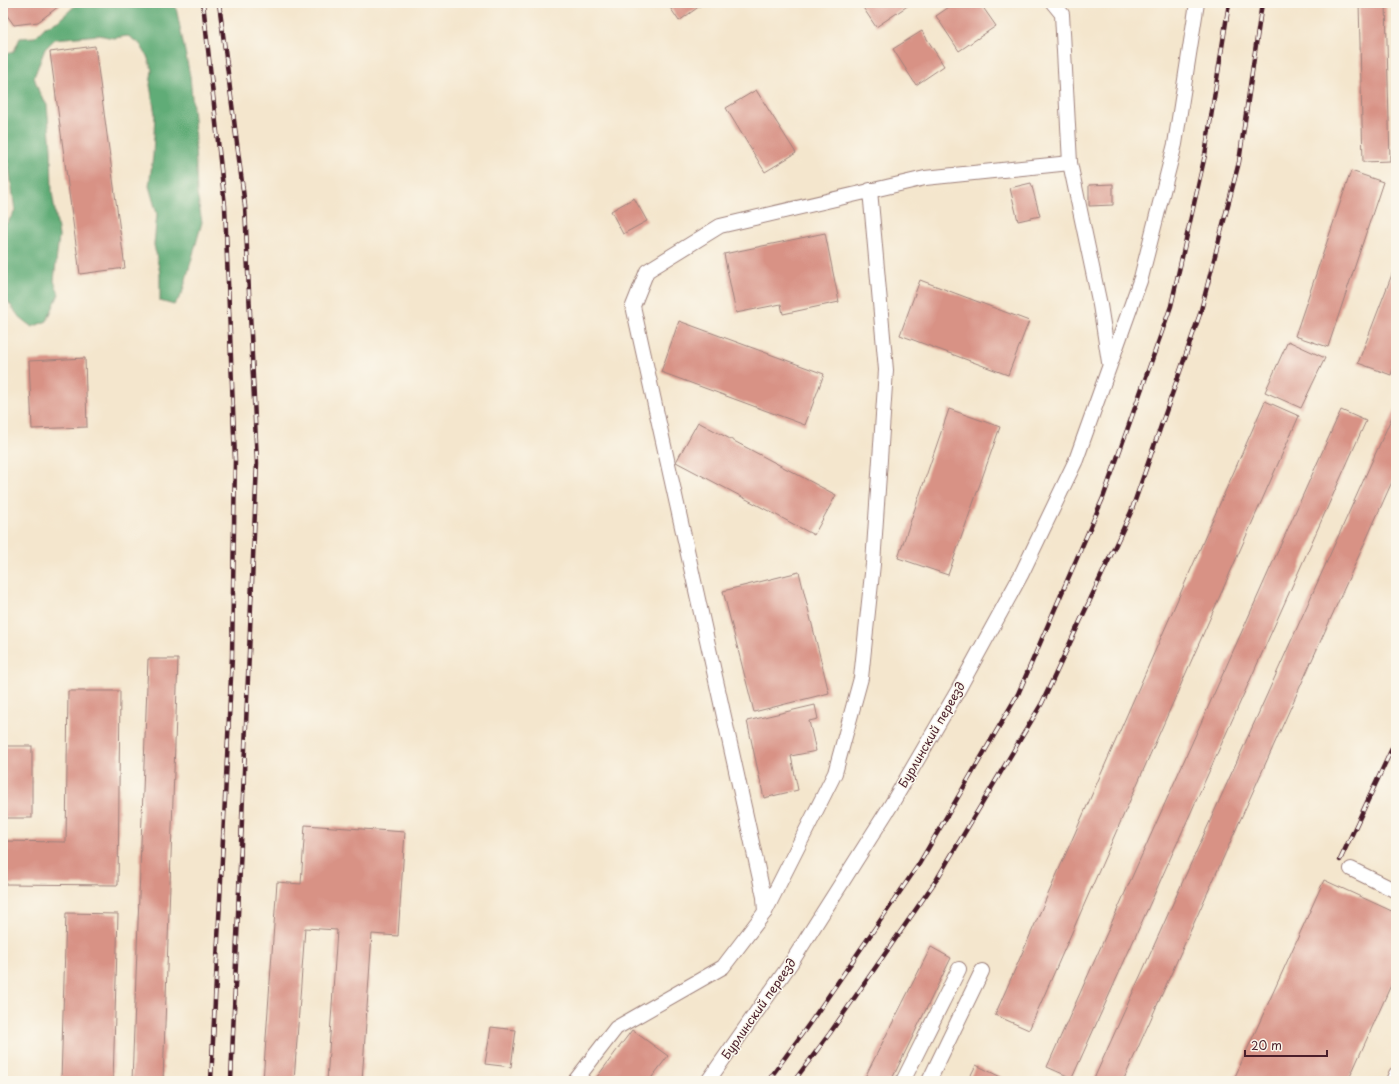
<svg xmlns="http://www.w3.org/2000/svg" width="1399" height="1084" viewBox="0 0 1399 1084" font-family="'Playpen Sans',sans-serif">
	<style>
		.forest { fill: #60ac77; stroke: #556651 }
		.building { fill: #d89285 }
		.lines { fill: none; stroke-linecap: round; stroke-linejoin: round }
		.lane-casing { stroke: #9f827c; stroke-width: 16 }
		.lane { stroke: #fff; stroke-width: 14 }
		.rail-casing { stroke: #4a1f2b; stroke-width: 4.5 }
		.rail { stroke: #fbf7ec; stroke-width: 3; stroke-dasharray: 9; stroke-linecap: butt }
		.labels { text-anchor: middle; stroke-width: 3; stroke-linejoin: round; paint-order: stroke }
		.street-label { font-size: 12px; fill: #4a1f2b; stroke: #fbf7ec }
	</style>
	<rect width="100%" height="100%" fill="#fbf7ec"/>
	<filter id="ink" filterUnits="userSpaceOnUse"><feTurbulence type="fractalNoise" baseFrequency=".025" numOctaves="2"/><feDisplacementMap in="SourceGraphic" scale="8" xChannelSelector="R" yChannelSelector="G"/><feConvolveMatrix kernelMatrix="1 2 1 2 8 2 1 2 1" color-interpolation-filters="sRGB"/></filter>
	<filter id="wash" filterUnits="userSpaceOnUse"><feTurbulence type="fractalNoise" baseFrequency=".012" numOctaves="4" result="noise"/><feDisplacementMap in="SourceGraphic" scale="16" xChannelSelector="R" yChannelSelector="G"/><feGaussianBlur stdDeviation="0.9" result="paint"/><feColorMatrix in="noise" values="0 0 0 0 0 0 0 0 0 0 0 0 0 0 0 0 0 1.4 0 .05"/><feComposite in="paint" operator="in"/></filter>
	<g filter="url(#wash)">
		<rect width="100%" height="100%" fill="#f4e6cd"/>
		<polygon class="forest" points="78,3 175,3 190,76 194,119 197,194 202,222 182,294 174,305 160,301 160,273 154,245 157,214 149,186 153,156 155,114 150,85 152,70 147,56 140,44 128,36 113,38 99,35 55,39 45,49 34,77 39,92 47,105 51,148 52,192 59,236 54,281 59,294 47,321 32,327 20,318 3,295 7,281 6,267 3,266 3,224 7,223 15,211 3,123 3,56 14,51 20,38 35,37 45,27 58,21"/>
		<g id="blocks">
			<g class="building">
				<polygon points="3,3 63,3 38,22 14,25 3,10"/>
				<polygon points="667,3 704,3 679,21"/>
				<polygon points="860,3 912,3 876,27"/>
				<polygon points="955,3 980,3 996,26 959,51 936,16"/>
				<polygon points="1359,3 1386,3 1390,161 1363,162"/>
				<polygon points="922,31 944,66 916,85 893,49"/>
				<polygon points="95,46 125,268 80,274 50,52"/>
				<polygon points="756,90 796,153 765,172 726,108"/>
				<polygon points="1351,171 1383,182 1328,347 1295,336"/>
				<polygon points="1031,183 1040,216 1018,221 1010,188"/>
				<polygon points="1113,184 1113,205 1089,206 1089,185"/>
				<polygon points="634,198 647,221 623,234 611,211"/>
				<polygon points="825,233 839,302 783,314 781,304 736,313 724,254"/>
				<polygon points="1396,264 1396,360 1391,375 1358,363"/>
				<polygon points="920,280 1029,321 1008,375 900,335"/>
				<polygon points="679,321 824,374 805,425 661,372"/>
				<polygon points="1288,341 1325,358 1301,408 1265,392"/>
				<polygon points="85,358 87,427 32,429 29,361"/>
				<polygon points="1265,401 1299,416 1029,1030 995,1015"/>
				<polygon points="1396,408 1396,473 1123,1081 1093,1081"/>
				<polygon points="949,409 1000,427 948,575 898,558"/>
				<polygon points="1341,410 1366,421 1072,1078 1047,1067"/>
				<polygon points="698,422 836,495 814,535 676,462"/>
				<polygon points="799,572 829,693 754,712 723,591"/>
				<polygon points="148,659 178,659 163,1081 132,1081"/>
				<polygon points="68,691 120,691 118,885 3,884 3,841 66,842"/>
				<polygon points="815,705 818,719 809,721 816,751 791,756 798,790 764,798 747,721"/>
				<rect x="3" y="746" width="29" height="72"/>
				<polygon points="305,825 405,832 398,936 372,934 362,1081 327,1081 337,930 305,928 294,1081 263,1081 277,882 301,884"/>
				<polygon points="1324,880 1396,913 1396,974 1348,1081 1233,1081"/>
				<polygon points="66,913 118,914 113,1081 61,1081"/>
				<polygon points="931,947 951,958 891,1081 863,1081"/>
				<polygon points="491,1027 516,1030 511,1067 485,1064"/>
				<polygon points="632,1030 668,1056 649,1081 594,1081"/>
				<polygon points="976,1065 1009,1081 968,1081"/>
			</g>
		</g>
	</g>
	<g filter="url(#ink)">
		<use href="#blocks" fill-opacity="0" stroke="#9f827c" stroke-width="1"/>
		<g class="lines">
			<g class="lane-casing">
				<g id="lane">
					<polyline points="1053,3 1062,14 1070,163 1100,305 1109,362"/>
					<polyline points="1351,869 1396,891"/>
					<polyline points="765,912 764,897 633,306 647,271 720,226 925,178 1070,163"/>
					<polyline points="575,1081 616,1028 723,967 765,912 835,773 861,678 873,564 886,370 870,190"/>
					<polyline points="708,1081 791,963 891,805 957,692 1021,575 1076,460 1141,278 1175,144 1197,3"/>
					<polyline points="903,1081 959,969"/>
					<polyline points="929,1081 982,971"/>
					<polyline points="1393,1081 1396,1074"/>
				</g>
			</g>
			<use href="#lane" class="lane"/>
			<g class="rail-casing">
				<g id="rail">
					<polyline points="203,3 225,206 235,460 232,657 211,1081"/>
					<polyline points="219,3 245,206 257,463 231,1081"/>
					<polyline points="1340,860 1396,740"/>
					<polyline points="768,1081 812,1020 919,864 1018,694 1103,498 1171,306 1205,155 1229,3"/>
					<polyline points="794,1081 830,1033 937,879 1042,703 1131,512 1200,314 1239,162 1262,3"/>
				</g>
			</g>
			<use href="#rail" class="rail"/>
		</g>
	</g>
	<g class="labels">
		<g class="street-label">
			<text transform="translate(932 735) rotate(-60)" y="4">Бурлинский переезд</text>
			<text transform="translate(759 1009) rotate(-55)" y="4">Бурлинский переезд</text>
		</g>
	</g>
	<rect width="1399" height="1084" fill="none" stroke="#fbf7ec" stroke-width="16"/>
	<path d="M1245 1050v6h82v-6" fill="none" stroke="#4a1f2b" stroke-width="2"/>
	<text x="1251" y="1050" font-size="12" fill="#4a1f2b" stroke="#fbf7ec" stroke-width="3" paint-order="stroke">20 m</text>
</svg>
